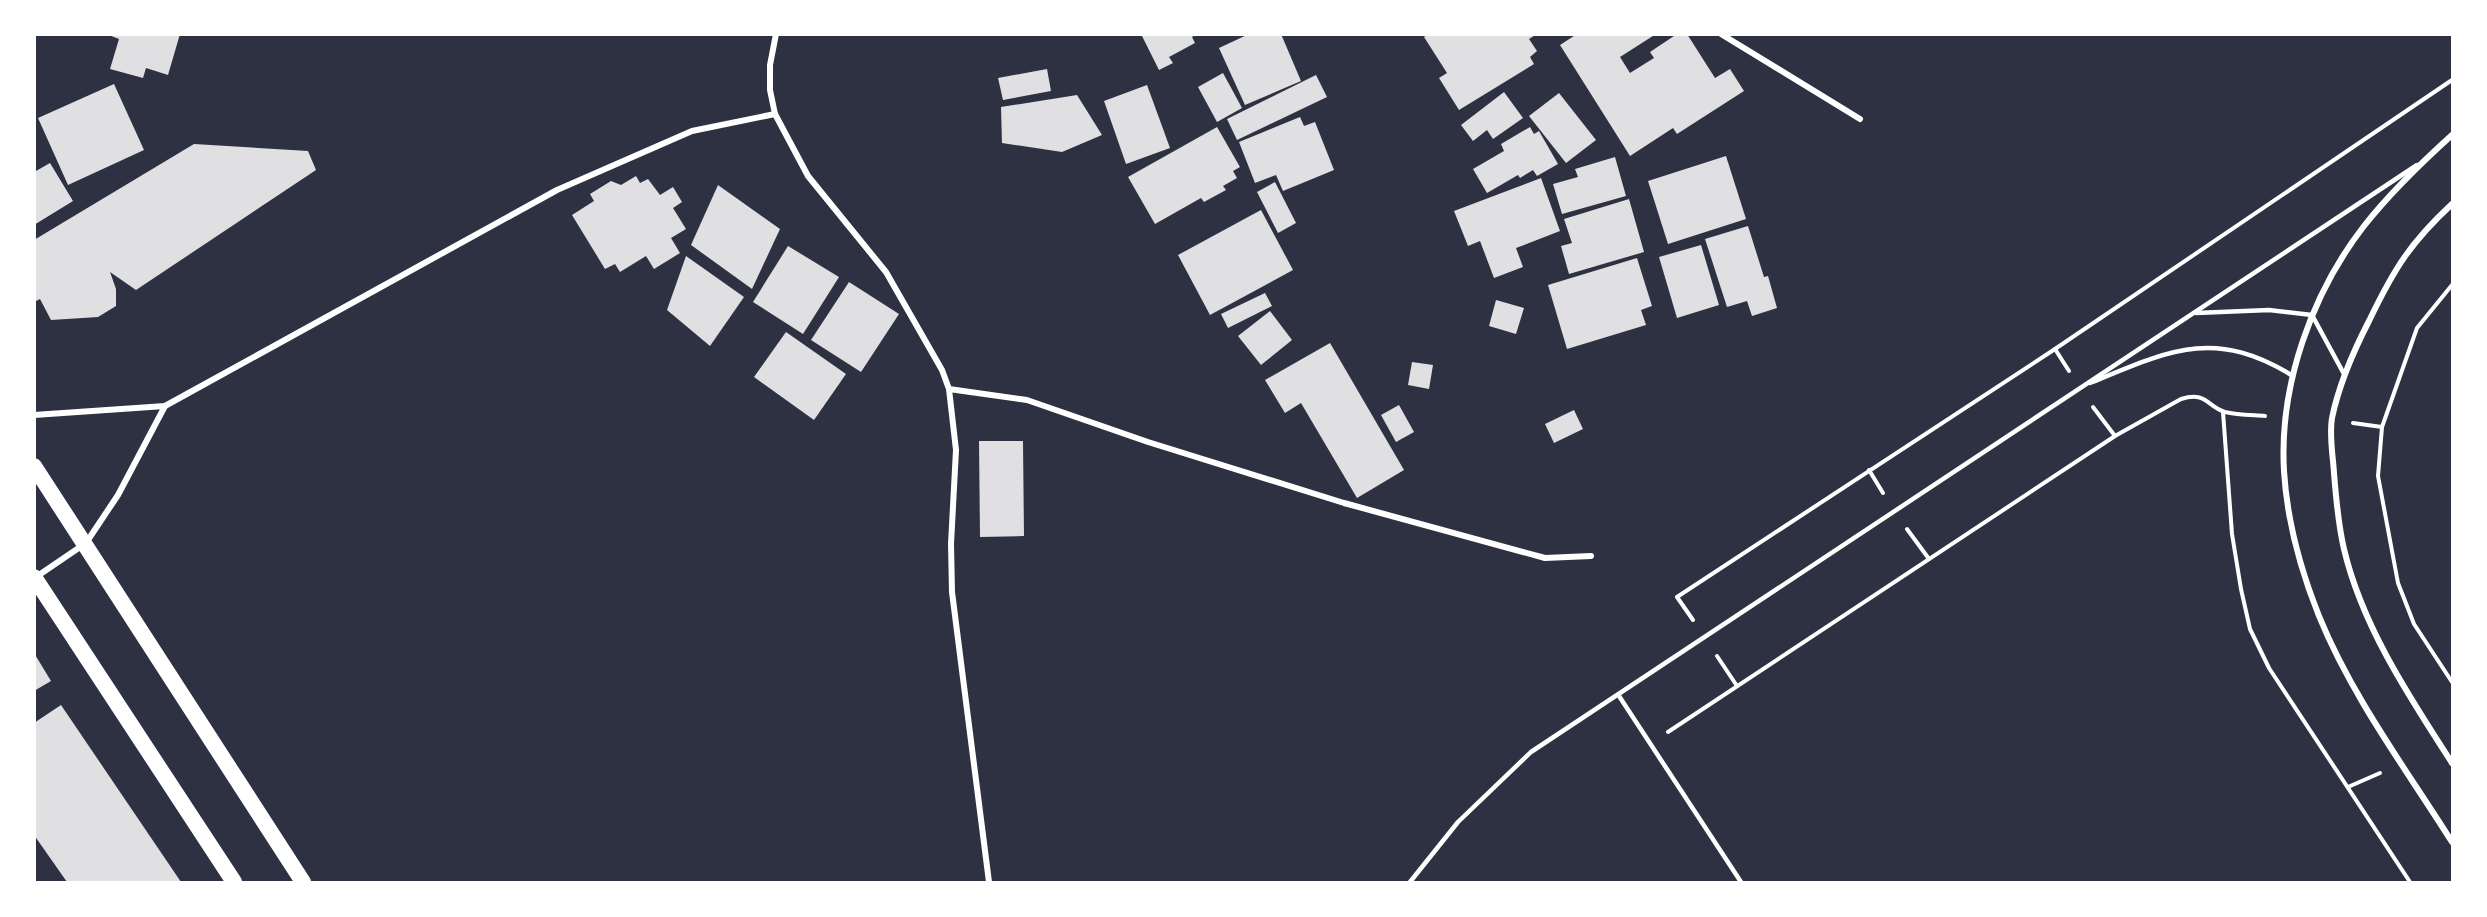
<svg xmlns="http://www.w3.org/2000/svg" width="2487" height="917" viewBox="0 0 2487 917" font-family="'Nunito Sans',sans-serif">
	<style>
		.building { fill: #e0e0e3 }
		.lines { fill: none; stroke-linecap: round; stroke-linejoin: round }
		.path { stroke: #fff; stroke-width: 4 }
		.service { stroke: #fff; stroke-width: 4.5 }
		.minor { stroke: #fff; stroke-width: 6 }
		.trunk { stroke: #fff; stroke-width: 16 }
	</style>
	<rect width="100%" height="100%" fill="#2d3142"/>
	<g class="building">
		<polygon points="106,34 180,34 168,75 146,68 143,78 110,69 119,39"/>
		<polygon points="1141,34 1197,34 1192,37 1195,43 1169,57 1173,63 1159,70"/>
		<polygon points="1249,34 1281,34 1301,81 1245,105 1219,48"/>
		<polygon points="1428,34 1537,34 1529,39 1537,51 1530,57 1534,64 1459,110 1439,78 1447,73 1424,37"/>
		<polygon points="1577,34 1656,34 1620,57 1630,73 1654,58 1650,52 1677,34 1687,34 1715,78 1730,69 1744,91 1677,134 1673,128 1630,156 1560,45"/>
		<polygon points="1047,69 1051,91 1003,100 998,78"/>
		<polygon points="1223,73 1242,108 1217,122 1198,87"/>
		<polygon points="1316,75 1327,97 1237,140 1227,119"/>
		<polygon points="114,84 144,150 68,185 38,118"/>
		<polygon points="1147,85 1170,148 1126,164 1104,101"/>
		<polygon points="1504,92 1523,118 1493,139 1487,130 1473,141 1461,125"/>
		<polygon points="1559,93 1596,140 1566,163 1529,116"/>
		<polygon points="1077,95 1102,135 1062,152 1002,143 1001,107"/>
		<polygon points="1300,117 1304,126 1315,122 1334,170 1283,191 1276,175 1255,183 1239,142"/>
		<polygon points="1217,127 1240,167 1233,171 1237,178 1223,186 1226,190 1204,202 1201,198 1155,224 1128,177"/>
		<polygon points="1530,127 1534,134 1539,131 1558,164 1537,176 1533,170 1520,178 1518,175 1487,193 1473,169 1504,151 1501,144"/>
		<polygon points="194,144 308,151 316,170 136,290 110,272 116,289 116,306 98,317 51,320 40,299 34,302 34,240"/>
		<polygon points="1726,156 1746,219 1668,244 1648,181"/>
		<polygon points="1615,157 1626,196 1562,214 1553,184 1578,177 1575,169"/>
		<polygon points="50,163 73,201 34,225 34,168 36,171"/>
		<polygon points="636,176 640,183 648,179 660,195 673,187 682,202 673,208 686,229 671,238 680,253 654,269 646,256 620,272 615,264 605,269 572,215 594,201 590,194 611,181 621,185"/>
		<polygon points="1541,178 1560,231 1516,248 1523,267 1494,278 1480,241 1468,246 1454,211"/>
		<polygon points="1275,182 1296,223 1278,233 1257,192"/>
		<polygon points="718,185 780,229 752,289 691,245"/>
		<polygon points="1629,199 1644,252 1569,274 1561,246 1572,243 1564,219"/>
		<polygon points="1261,210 1293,270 1210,315 1178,255"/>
		<polygon points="1748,226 1764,277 1768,276 1777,308 1752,316 1747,301 1727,307 1705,239"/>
		<polygon points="1701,245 1719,305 1677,318 1659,257"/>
		<polygon points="788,246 839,277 803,334 753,302"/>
		<polygon points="686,256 744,297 710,346 667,310"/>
		<polygon points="1637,258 1652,306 1641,310 1646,325 1567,349 1548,285"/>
		<polygon points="849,282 899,314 861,372 811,340"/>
		<polygon points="1265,293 1272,306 1228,328 1221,314"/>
		<polygon points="1496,300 1524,308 1516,334 1489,326"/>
		<polygon points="1270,311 1292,340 1261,365 1238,336"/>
		<polygon points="786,332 846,374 814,420 754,377"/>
		<polygon points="1330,343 1404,470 1357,498 1301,403 1285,413 1265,380"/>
		<polygon points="1412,362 1433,365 1429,389 1408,385"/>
		<polygon points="1399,405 1414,432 1396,442 1381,415"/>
		<polygon points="1574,410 1583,429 1554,443 1545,424"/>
		<polygon points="979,441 1023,441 1024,536 980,537"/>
		<polygon points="34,653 51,681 34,691"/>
		<polygon points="61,705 181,882 67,882 34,835 34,723"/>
	</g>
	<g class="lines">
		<g class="path">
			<polyline points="2452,285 2417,328 2382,427 2378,476 2398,583 2414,624 2452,682"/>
			<polyline points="2055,349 2069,371"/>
			<polyline points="2093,407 2115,436"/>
			<polyline points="2223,412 2232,534 2241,589 2250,629 2269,668 2410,882"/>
			<polyline points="2353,423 2382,427"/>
			<polyline points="1869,470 1883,493"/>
			<polyline points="1907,529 1929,559"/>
			<polyline points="1693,620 1677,597 2055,349 2452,80"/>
			<polyline points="1717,656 1737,686"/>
			<path d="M1668,732l447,-296 66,-37c26,-8 26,8 44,13 12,3 27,3 40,4"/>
			<polyline points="2348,787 2380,773"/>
		</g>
		<g class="service">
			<polyline points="2196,313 2269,310 2312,315 2344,374"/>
			<path d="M2090,383c78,-32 124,-56 203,-7"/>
			<polyline points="1619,696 1741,882"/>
			<polyline points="1410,882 1458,822 1531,752 2417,165"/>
		</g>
		<g class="minor">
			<polyline points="776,34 770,65 770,90 775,114 808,176 886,272 942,370 949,389 956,450 951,544 952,592 989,882"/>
			<polyline points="1721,34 1860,119"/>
			<path d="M2452,135c-31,28 -62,58 -88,91 -52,67 -85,159 -80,245 3,49 17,100 35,145 33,81 87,153 133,226"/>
			<path d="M2452,204c-42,39 -58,65 -83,117 -16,31 -30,63 -37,97 -3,17 1,38 2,55 2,25 4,51 10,76 18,77 66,149 108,214"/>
			<polyline points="949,389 1027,400 1148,442 1344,503 1545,558 1591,556"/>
			<polyline points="34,415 165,406 557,190 692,131 775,114"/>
			<polyline points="36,577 86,543 118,495 165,406"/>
		</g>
		<g class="trunk">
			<polyline points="34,466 303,882"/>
			<polyline points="34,577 234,882"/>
		</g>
	</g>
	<rect width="2487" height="917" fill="none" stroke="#ffffff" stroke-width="72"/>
</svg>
